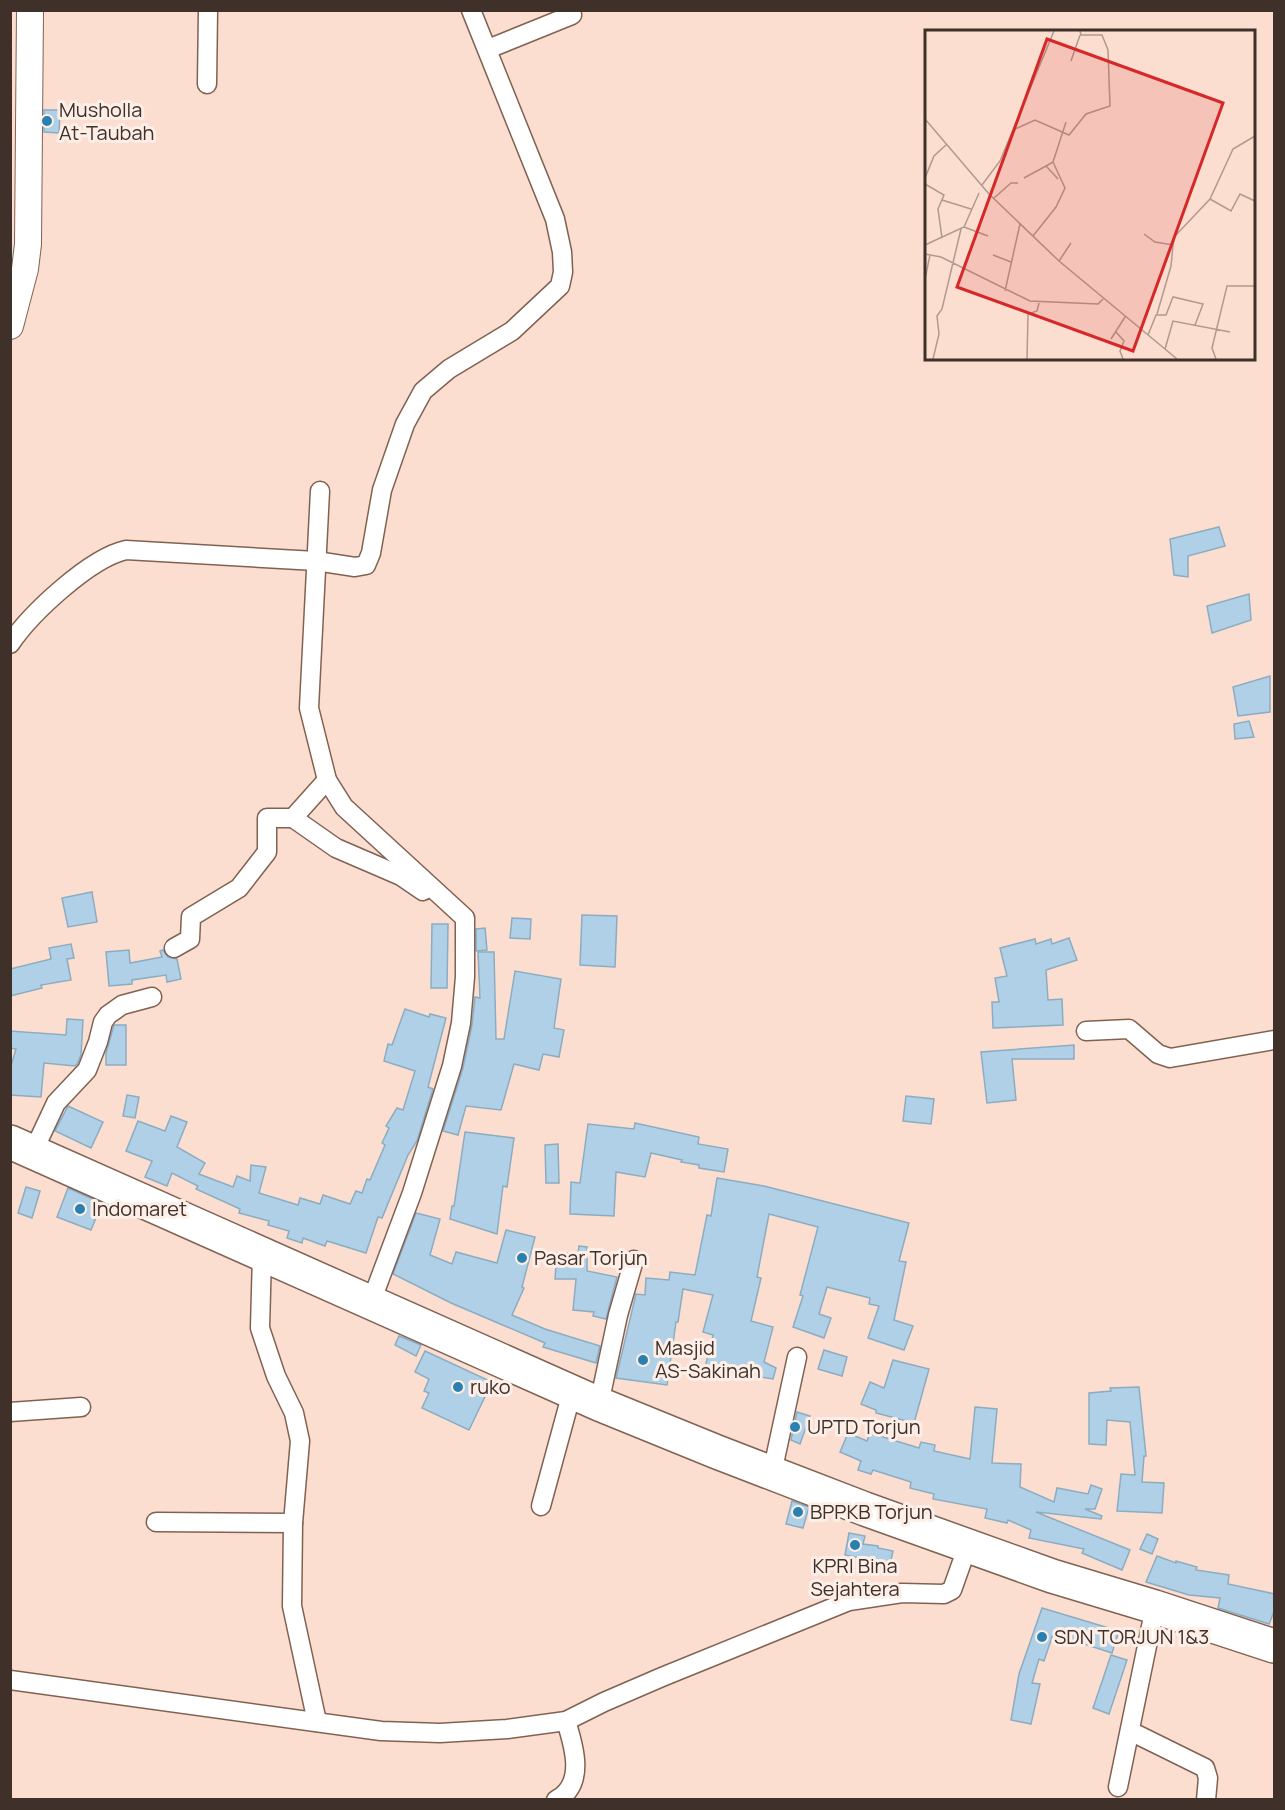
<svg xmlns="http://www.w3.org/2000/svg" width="1285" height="1810" viewBox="0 0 1285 1810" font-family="Manrope,sans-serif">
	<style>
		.building { fill: #afd0e6; stroke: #8cacc1; stroke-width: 1.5 }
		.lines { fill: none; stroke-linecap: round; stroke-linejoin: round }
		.street-casing { stroke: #816252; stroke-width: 21 }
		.secondary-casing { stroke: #816252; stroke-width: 28 }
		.highway-casing { stroke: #816252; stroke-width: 36 }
		.street { stroke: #fff; stroke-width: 18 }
		.secondary { stroke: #fff; stroke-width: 26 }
		.highway { stroke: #fff; stroke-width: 33 }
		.poi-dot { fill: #2a80af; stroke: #fdefe7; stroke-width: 2 }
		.labels { text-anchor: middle; stroke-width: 6; stroke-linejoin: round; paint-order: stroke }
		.poi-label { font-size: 20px; fill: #3f312a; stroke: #fdefe7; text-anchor: start }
		.inset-road { fill: none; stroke: #b0998e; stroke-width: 1.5 }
		.view { fill: #d62828; fill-opacity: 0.15; stroke: #d62828; stroke-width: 3 }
		.inset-edge { fill: none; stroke: #3f312a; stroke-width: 3 }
	</style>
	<rect width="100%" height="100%" fill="#fbded0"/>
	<g class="building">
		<polygon points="44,110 60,110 59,133 44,132"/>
		<polygon points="1219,527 1225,546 1188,556 1188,577 1174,575 1170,539"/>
		<polygon points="1249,594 1251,620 1212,633 1207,606"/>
		<polygon points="1270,676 1270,712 1238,716 1233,687"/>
		<polygon points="1249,721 1254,737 1235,739 1234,724"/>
		<polygon points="92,892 97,922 68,927 62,898"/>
		<polygon points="582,915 617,916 615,967 580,965"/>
		<polygon points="512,918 531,919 530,939 510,938"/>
		<polygon points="432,924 448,924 447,988 431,988"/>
		<polygon points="485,928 487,950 476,951 476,929"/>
		<polygon points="1069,938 1077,960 1046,970 1048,1000 1062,999 1063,1025 993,1028 992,1002 999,1002 995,978 1007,976 1000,948 1035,939 1036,944 1051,939 1052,944"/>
		<polygon points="71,944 74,958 67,959 71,980 41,985 42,988 10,996 10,969 51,959 49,948"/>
		<polygon points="129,950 130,963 162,957 160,951 163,950 168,957 177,959 181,979 167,982 166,975 132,980 132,984 109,986 106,952"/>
		<polygon points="478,952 494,952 496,1039 504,1039 515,971 561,979 554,1028 564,1030 559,1057 543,1054 539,1070 514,1064 501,1110 466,1106 458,1135 443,1131 463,1068 472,1025 475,997 480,998"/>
		<polygon points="405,1009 429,1017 430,1014 446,1018 428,1087 433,1089 417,1141 408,1155 382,1218 378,1217 366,1253 327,1241 325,1246 303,1238 302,1243 287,1238 289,1231 268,1225 269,1221 239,1213 240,1209 196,1189 198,1186 172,1173 167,1186 145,1177 152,1161 126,1151 138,1121 165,1131 171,1116 187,1122 177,1147 205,1163 199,1174 233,1187 237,1176 250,1181 251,1165 266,1167 259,1193 298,1205 300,1198 320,1204 323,1195 350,1204 356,1191 362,1193 367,1179 370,1180 385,1145 382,1143 389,1128 386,1126 397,1108 403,1110 415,1071 384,1061 388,1044 392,1045"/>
		<polygon points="67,1019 83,1020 81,1055 77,1064 75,1066 44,1063 41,1097 10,1095 10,1069 16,1049 10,1048 10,1031 66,1035"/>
		<polygon points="114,1025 126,1025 126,1065 106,1065 106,1053"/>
		<polygon points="1074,1045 1074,1059 1012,1059 1016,1100 987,1103 981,1052"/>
		<polygon points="127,1095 139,1097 135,1118 123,1116"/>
		<polygon points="906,1096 934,1099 931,1124 903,1121"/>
		<polygon points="68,1106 103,1122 91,1148 55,1131"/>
		<polygon points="635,1123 699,1137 698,1144 728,1149 724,1172 699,1168 699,1165 681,1162 682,1160 651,1153 645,1177 616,1172 614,1216 570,1214 571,1182 580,1183 588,1124 634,1129"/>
		<polygon points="465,1132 514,1138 507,1187 503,1186 497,1234 450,1219 452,1206 454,1206"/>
		<polygon points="558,1144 559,1183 546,1183 545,1145"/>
		<polygon points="717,1178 764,1186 909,1223 899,1261 906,1262 894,1320 913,1326 904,1350 868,1338 879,1306 869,1304 870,1298 827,1287 819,1314 831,1318 824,1338 793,1327 803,1296 800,1295 818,1227 769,1214 757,1277 761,1278 751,1321 773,1327 764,1362 776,1368 773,1379 705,1368 713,1335 703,1332 713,1295 683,1289 678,1322 676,1322 667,1385 616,1378 636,1294 645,1295 646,1278 669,1280 670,1272 695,1275 707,1215 711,1216"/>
		<polygon points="26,1187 40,1191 32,1218 18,1213"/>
		<polygon points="68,1188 102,1203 91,1230 57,1217"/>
		<polygon points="416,1213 440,1219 430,1255 452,1264 456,1252 497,1263 506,1230 535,1237 522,1287 524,1288 512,1315 545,1329 600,1346 596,1363 543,1347 545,1343 451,1303 393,1274"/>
		<polygon points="579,1246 587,1247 587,1271 617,1277 606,1319 593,1316 594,1312 573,1310 576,1279 555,1279 557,1253 578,1253"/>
		<polygon points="399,1336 421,1345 416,1356 395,1345"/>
		<polygon points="824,1350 847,1357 842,1376 818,1369"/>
		<polygon points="425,1351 492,1382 469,1430 422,1408 429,1393 424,1391 429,1379 415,1372"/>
		<polygon points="893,1360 929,1369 914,1423 876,1413 876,1410 861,1404 870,1382 884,1388"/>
		<polygon points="1139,1387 1146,1456 1144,1456 1142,1482 1164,1483 1162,1513 1117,1511 1121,1474 1135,1475 1130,1422 1107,1420 1106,1445 1089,1444 1089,1393 1111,1391 1110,1388"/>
		<polygon points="975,1407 997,1409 992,1463 1021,1464 1020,1487 1054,1502 1057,1488 1088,1494 1091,1485 1102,1489 1095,1509 1085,1509 1102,1516 1101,1519 1036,1512 1130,1550 1122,1570 1082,1553 1084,1549 1029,1538 1031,1530 1008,1520 1007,1523 985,1518 987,1509 933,1499 934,1494 910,1488 911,1482 873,1470 871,1474 858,1470 861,1461 840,1452 848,1433 867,1441 870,1433 919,1448 921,1442 935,1445 934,1451 970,1459"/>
		<polygon points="797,1412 810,1416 800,1444 791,1440"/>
		<polygon points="792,1501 809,1507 803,1528 786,1524"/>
		<polygon points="849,1533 865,1536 863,1544 878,1546 878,1548 893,1551 889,1569 877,1567 877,1564 865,1563 865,1559 845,1555"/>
		<polygon points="1147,1534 1158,1539 1152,1554 1140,1549"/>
		<polygon points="1157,1556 1176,1563 1176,1561 1197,1567 1196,1570 1229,1575 1228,1584 1275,1594 1275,1609 1269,1624 1218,1608 1220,1598 1189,1595 1146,1582"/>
		<polygon points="1042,1608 1119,1631 1112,1653 1053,1634 1044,1661 1039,1659 1032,1683 1040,1684 1031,1724 1011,1720 1019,1674"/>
		<polygon points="1111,1655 1127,1660 1109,1714 1093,1708"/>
	</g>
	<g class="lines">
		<g class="street-casing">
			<g id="street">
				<polyline points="488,49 572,15"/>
				<polyline points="207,84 208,10"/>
				<polyline points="320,491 309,708 327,780 344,807 465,918 465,977 461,1023 452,1066 412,1193 371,1302"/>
				<path d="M10,644c21,-31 80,-86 116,-94l190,11 39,6 11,-2 5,-12 11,-63 23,-66 18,-33 26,-22 63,-38 48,-45 3,-14 -1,-20 -7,-33 -84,-209"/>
				<polyline points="327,780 293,818 336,848 401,876 423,891"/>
				<polyline points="174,948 190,939 191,917 239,888 267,852 267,818 293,818"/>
				<polyline points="1086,1031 1129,1029 1158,1054 1170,1058 1274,1040"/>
				<polyline points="33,1152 56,1103 87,1070 98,1042 103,1022 108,1015 122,1005 152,997"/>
				<polyline points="262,1255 260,1328 276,1376 294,1413 300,1441 293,1523 292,1606 317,1722"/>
				<polyline points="599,1404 618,1315 634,1260"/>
				<polyline points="10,1412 81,1407"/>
				<polyline points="772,1473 797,1357"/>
				<polyline points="541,1506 572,1392"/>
				<polyline points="156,1522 293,1523"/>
				<polyline points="10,1680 381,1731 440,1733 507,1729 566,1721 604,1702 662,1677 849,1601 902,1593 944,1594 952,1590 968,1545"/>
				<polyline points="1130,1731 1205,1768 1208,1778 1206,1800"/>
				<polyline points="1118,1787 1155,1607"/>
				<path d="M556,1800c30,-15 18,-54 10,-79"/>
			</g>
		</g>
		<g class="secondary-casing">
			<polyline id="secondary" points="10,326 25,269 28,244 30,10"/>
		</g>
		<g class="highway-casing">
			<polyline id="highway" points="10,1142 599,1404 717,1452 865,1509 1052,1576 1155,1607 1274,1646"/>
		</g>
		<use href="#street" class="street"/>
		<use href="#secondary" class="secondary"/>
		<use href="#highway" class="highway"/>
	</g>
	<g class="poi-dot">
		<circle cx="47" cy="121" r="6"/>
		<circle cx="80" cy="1209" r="6"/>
		<circle cx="522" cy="1258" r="6"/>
		<circle cx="643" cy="1360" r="6"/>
		<circle cx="458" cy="1387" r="6"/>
		<circle cx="795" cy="1427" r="6"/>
		<circle cx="798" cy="1512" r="6"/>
		<circle cx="855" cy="1545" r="6"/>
		<circle cx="1042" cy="1637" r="6"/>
	</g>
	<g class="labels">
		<g class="poi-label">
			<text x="59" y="117">Musholla<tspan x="59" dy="23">At-Taubah</tspan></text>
			<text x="92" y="1216">Indomaret</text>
			<text x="534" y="1265">Pasar Torjun</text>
			<text x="655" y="1355">Masjid<tspan x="655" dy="23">AS-Sakinah</tspan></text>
			<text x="470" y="1394">ruko</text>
			<text x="807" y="1434">UPTD Torjun</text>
			<text x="810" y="1519">BPPKB Torjun</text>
			<text x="855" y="1573" text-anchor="middle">KPRI Bina<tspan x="855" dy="23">Sejahtera</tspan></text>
			<text x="1054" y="1644">SDN TORJUN 1&amp;3</text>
		</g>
	</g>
	<g transform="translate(925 30)">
		<rect width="330" height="330" fill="#fbded0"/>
		<path class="inset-road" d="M146,31l9,-26M0,89l64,75 70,67 118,98M88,100l22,-10 34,15 17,-21 24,-8 -2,-56 -6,-15h-21l-1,-4M128,132l-7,4 12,13M0,148l9,-22 13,-12M99,148l22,-12M0,154l19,11 -6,14 4,29M57,155l18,-24 54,-130M69,168l17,-15h7M285,169l21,12 9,-17 15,7M17,170l29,9M39,197l24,9M219,204l11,8 18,3 2,-9 35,-37 23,-50 22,-13M108,206l23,-29 9,-19 -12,-26 13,-40M0,215l39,-18 15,-34M0,224l16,3 89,44 68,3 5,-5M68,225l18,7M134,231l12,-18M0,249l5,-24M80,261l15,-67M232,284l14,-48 2,-21M191,302l8,9 -4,10 3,8M223,305l8,-20h10l7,-18 30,7 -8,21M186,309l14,-22M240,319l8,-28 57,11M8,329l6,-25 -2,-18 5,-7 19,-80M102,329l1,-45 9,-3 2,-8M291,329l-4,-11 15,-62h28"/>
		<path class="view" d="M122,9l176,64 -90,248 -176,-64z"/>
		<rect width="330" height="330" class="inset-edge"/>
	</g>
	<rect width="1285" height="1810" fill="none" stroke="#3f312a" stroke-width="24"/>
</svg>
